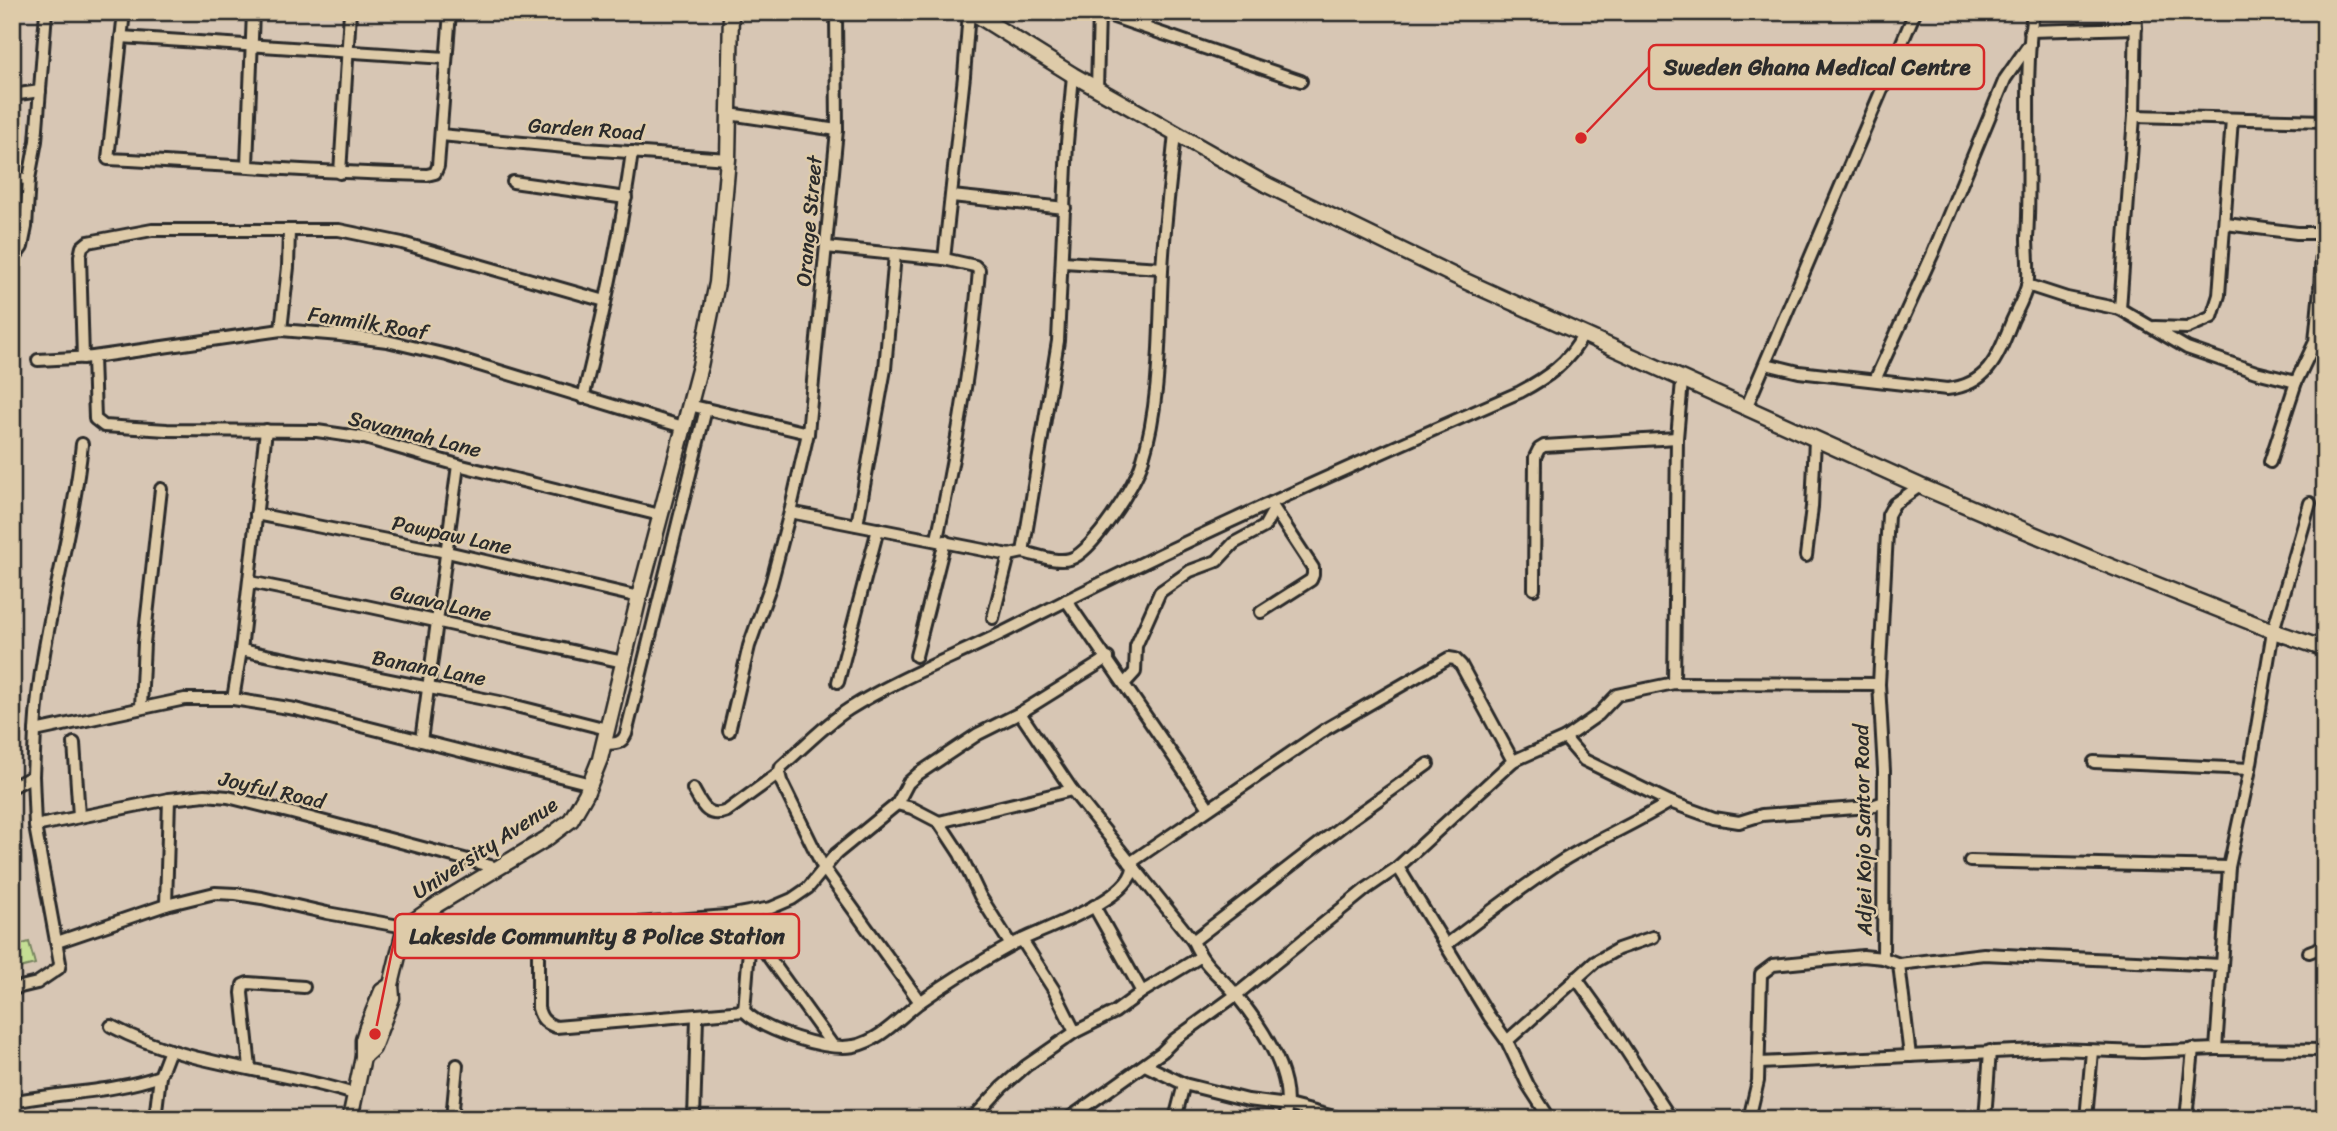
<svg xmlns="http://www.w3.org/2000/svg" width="2337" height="1131" viewBox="0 0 2337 1131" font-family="Sriracha,sans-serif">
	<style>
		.green { fill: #c4de94; stroke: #788460; stroke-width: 2 }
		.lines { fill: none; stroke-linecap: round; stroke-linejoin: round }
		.street-casing { stroke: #2b2b2b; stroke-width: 16 }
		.secondary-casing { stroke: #2b2b2b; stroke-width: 19 }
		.street { stroke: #decba9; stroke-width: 10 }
		.secondary { stroke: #decba9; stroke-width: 14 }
		.labels { text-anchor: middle; stroke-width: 5; stroke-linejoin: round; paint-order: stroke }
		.street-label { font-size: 21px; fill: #2b2b2b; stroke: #decba9 }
		.leader { fill: none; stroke: #d62828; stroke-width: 2.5 }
		.callout-dot { fill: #d62828; stroke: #decba9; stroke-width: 2.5 }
		.callout { fill: #decba9; stroke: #d62828; stroke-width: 2.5 }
		.callout-label { font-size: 23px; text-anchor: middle; font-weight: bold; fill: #2b2b2b }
	</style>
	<rect width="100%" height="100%" fill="#d7c6b4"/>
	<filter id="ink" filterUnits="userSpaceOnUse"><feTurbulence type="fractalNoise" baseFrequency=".0143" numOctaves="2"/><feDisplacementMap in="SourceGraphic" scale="14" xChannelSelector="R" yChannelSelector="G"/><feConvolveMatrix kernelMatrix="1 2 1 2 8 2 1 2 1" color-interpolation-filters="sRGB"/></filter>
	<g filter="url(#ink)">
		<polygon class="green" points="29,942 35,964 12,970 12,947"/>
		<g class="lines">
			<g class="street-casing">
				<g id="street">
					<path d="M124,12l-16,147c107,5 212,14 319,16l8,-2 3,-7 12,-154"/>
					<polyline points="1099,12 1301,81"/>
					<polyline points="1144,27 1149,12"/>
					<polyline points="2030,31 2136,28"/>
					<polyline points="121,37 446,58"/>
					<polyline points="1097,89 1099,12"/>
					<polyline points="12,95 40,91"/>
					<polyline points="729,114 837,130"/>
					<polyline points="2134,116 2325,121"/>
					<polyline points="441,135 586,149 728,159"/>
					<polyline points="247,165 253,12"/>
					<polyline points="340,173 350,12"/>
					<polyline points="12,178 29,179"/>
					<polyline points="513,182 626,198"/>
					<polyline points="952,196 1065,208"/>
					<polyline points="2226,224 2297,233 2325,233"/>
					<polyline points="826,247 944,259"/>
					<polyline points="12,256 17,254 22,247 26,227 29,179 36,141 46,12"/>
					<polyline points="1063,262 1162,268"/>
					<polyline points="2027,285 2067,298 2120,309 2187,348 2256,372 2296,382"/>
					<polyline points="2120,309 2134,116 2136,12"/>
					<polyline points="2155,327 2187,328 2212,317 2219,295 2232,119"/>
					<polyline points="281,330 288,267 289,230"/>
					<polyline points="12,338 13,338"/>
					<polyline points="93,357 95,419 104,426 167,430 317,431 365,438 458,465 660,515"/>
					<polyline points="83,358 80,256 82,247 88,242 152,230 339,230 402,243 605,301"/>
					<polyline points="38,360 93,357 281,330 340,335 387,341 447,355 683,427"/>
					<path d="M1766,364l33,8 148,17c42,-4 51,-33 65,-68 5,-11 12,-23 15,-35 3,-10 0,-35 0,-48 5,-74 -4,-152 6,-226"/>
					<polyline points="1875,380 1933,253 2005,79 2030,43"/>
					<path d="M583,398c20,-81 38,-163 49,-246"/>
					<polyline points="689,405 808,433"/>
					<polyline points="1746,408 1915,12"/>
					<polyline points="2270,462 2296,382 2315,342 2320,289 2323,233"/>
					<polyline points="2310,503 2273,631 2250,769 2229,867 2216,1049 2325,1050"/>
					<polyline points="790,512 1009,555 1023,552 1058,341 1067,143 1073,75"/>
					<polyline points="256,514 447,552 639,597"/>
					<polyline points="857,525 885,369 895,254"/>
					<path d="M937,539c19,-89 35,-178 42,-269l-4,-4 -31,-7 20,-183 5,-64"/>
					<path d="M1023,552c14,3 33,11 47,7 22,-6 66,-75 72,-97 19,-60 17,-129 20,-191 2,-46 9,-93 13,-139"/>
					<polyline points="1806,556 1812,507 1815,439"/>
					<path d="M249,582c125,24 250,54 375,80"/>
					<polyline points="1534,589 1535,457 1539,449 1544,446 1677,438"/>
					<polyline points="1066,600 1209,808"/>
					<polyline points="1261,612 1311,580 1313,575 1313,568 1273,507"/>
					<polyline points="993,618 1009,555"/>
					<polyline points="241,650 504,703 607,729"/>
					<polyline points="916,656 945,541"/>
					<polyline points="838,682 878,529"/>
					<polyline points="1125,683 1135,672 1136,646 1160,592 1190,571 1217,561 1234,543 1264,527 1273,511"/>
					<polyline points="1674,683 1677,438 1682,381"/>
					<polyline points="233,699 241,650 266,430"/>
					<polyline points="141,707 144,643 161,489"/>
					<path d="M1020,713l52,77 121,151c13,29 26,32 44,55 25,31 60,82 47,123"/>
					<path d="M35,731c5,-97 37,-190 47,-287"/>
					<polyline points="729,731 749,646 771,584 790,512 808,433 837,130 836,12"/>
					<polyline points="1565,738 1584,760 1670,802 1714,818 1739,822 1762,815 1869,807 1884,802"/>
					<polyline points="421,741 458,465"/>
					<polyline points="74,743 79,816"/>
					<path d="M604,744c11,-1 17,1 22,-10l80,-325"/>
					<polyline points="2094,762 2250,769"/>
					<polyline points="12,787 33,776"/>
					<path d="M693,789c9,16 14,30 34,22l52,-38"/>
					<polyline points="897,804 912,808 939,822 960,854 980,896 1011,945"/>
					<polyline points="939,822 1072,790"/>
					<polyline points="35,826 169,799 205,795 228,797 292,813 498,868"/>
					<polyline points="1970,861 2229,867"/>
					<polyline points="1130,863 1326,729 1449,658 1455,659 1461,665 1513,761"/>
					<polyline points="1398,867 1489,1016 1507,1041 1528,1085 1550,1119"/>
					<polyline points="166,905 169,799"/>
					<polyline points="1094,906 1142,992"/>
					<path d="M752,913l-8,98c20,20 82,40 110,35 26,-5 45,-28 66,-44 28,-20 60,-40 91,-57 28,-15 117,-43 122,-77"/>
					<polyline points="752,934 833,1046"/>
					<polyline points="1022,940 1054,990 1075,1032"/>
					<polyline points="1193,941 1350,820 1428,764"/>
					<polyline points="57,942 166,905 215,893 236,894 262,898 327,913 405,927"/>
					<path d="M1446,945c39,-29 78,-60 119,-86 34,-20 71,-36 105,-57"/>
					<polyline points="2309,952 2325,946"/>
					<polyline points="1883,958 1884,771 1879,684 1888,515 1894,504 1920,486"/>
					<polyline points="1899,964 1910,1056"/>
					<polyline points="1576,978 1609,1024 1671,1119"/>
					<polyline points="12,989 37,983 59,968 60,963 35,826 33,776 35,731 185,699 233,699 295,709 591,784"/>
					<path d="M920,1002l-97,-135 -42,-86 -2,-8 2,-6c22,-19 43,-42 68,-58 51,-32 108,-53 161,-80 167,-86 338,-162 510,-237 26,-14 49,-29 63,-57"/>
					<path d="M744,1011l-188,16c-11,-4 -15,-8 -18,-19v-64l4,-9 6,-5 179,-14 44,-8 21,-9 16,-11 28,-34 61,-50 11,-21 10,-9 60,-40 42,-21 88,-55"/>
					<path d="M111,1026c74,40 163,42 243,68"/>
					<polyline points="1507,1041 1595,962 1618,949 1653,937"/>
					<polyline points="1759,1063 2056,1049 2143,1052 2216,1049"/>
					<polyline points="1145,1065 1184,1084 1248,1100 1288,1105 1342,1119"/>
					<polyline points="250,1068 242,993 243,985 248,983 304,987"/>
					<path d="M12,1102c49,-10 100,-9 148,-26"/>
					<polyline points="155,1119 160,1076 170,1050"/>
					<polyline points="452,1119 457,1065"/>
					<polyline points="694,1119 697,1017"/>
					<polyline points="966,1119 976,1115 1002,1087 1026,1066 1075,1032 1115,1012 1142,992 1200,957"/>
					<polyline points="1068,1119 1162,1052 1174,1040 1236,995 1366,889 1398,867 1513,761 1565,738 1598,715 1617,695 1674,683 1879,684"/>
					<polyline points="1175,1119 1184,1084"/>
					<polyline points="1749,1119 1758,1081 1761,974 1773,965 1863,956 1883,958 1899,964 1984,954 2221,965"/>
					<polyline points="1985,1119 1990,1051"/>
					<polyline points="2086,1119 2092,1051"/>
					<polyline points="2186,1119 2193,1049"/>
				</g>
			</g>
			<g class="secondary-casing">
				<g id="secondary">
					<polyline points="972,12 1073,75 1267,185 1465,281 1920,486 2097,561 2273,631 2325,649"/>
					<polyline points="363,1057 373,1048 392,998 391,985 405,927 438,904 546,839 571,820 586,794 600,759 639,597 700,366 717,283 728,159 731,12"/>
					<polyline points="350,1119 363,1057 363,1040 367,1027 382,991 391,985"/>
				</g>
			</g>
			<use href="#street" class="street"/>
			<use href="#secondary" class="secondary"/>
		</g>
	</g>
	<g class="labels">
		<g class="street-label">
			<text transform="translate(586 129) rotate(4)" y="7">Garden Road</text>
			<text transform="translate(809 221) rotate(-85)" y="7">Orange Street</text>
			<text transform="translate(368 323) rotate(9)" y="7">Fanmilk Roaf</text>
			<text transform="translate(415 434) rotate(14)" y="7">Savannah Lane</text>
			<text transform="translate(452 535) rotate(12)" y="7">Pawpaw Lane</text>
			<text transform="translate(441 603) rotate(13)" y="7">Guava Lane</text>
			<text transform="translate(429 668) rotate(11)" y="7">Banana Lane</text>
			<text transform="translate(272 790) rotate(13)" y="7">Joyful Road</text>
			<text transform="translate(1863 830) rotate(-91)" y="7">Adjei Kojo Santor Road</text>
			<text transform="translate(485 848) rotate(-33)" y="7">University Avenue</text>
		</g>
	</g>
	<path class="leader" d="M1581 138L1649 67M375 1034L395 936"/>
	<g class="callout-dot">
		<circle cx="1581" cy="138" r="7"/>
		<circle cx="375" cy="1034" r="7"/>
	</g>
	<g class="callout">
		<rect x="1649" y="45" width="335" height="44" rx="7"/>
		<rect x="395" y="914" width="404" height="44" rx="7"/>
	</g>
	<g class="callout-label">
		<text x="1817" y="75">Sweden Ghana Medical Centre</text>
		<text x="597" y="944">Lakeside Community 8 Police Station</text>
	</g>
	<rect width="2337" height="1131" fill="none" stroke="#decba9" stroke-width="42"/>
	<rect x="21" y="21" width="2295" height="1089" fill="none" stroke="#2b2b2b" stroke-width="2.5" filter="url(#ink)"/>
</svg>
